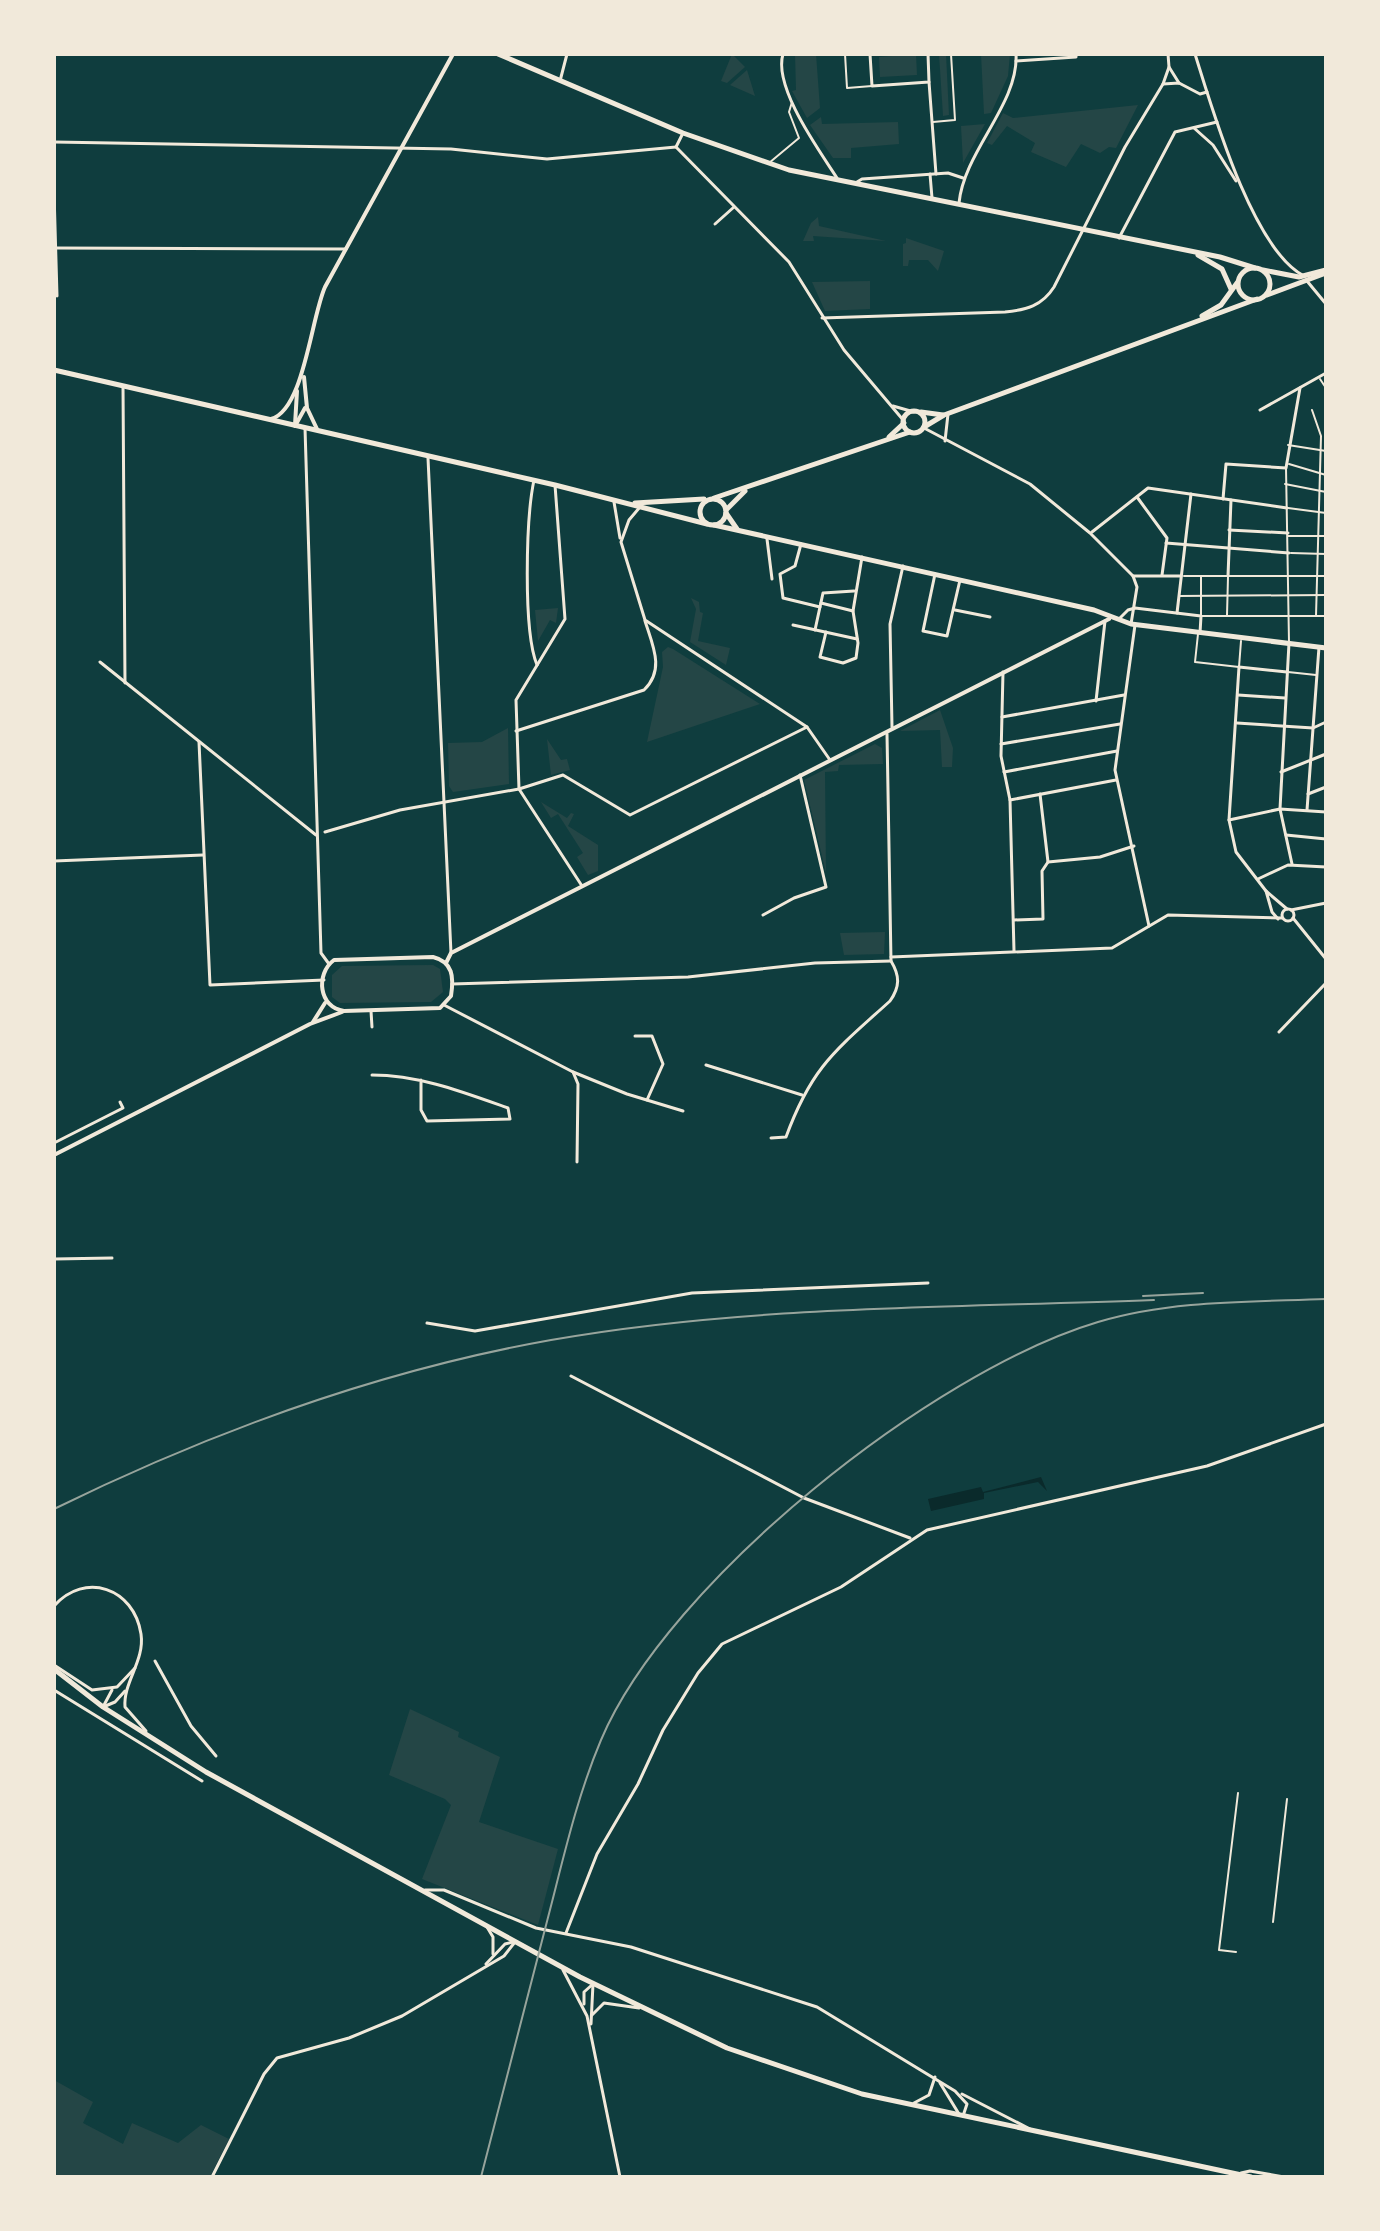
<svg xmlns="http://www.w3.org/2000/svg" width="1380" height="2231" viewBox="0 0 1380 2231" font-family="'Zilla Slab',serif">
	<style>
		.green { fill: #244646 }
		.water { fill: #0a2a2b }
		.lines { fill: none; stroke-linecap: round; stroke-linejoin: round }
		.service { stroke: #f1e9da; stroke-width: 2 }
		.pedestrian { stroke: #f1e9da; stroke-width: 2 }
		.minor { stroke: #f1e9da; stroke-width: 3 }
		.tertiary { stroke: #f1e9da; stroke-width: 4 }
		.secondary { stroke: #f1e9da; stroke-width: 5 }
		.rail { stroke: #97a49c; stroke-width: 2 }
	</style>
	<rect width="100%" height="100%" fill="#0f3d3e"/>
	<g class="green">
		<polygon points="732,54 745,67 727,83 721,81"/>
		<polygon points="795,54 816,54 820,108 807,118 792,91 796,90"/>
		<polygon points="916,54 917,75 880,77 879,57"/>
		<polygon points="939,54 946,54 949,115 943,116"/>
		<polygon points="981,54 1010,54 1008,76 991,113 984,114"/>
		<polygon points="747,70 755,96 730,85"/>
		<polygon points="1138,105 1116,148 1109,147 1100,153 1081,144 1066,167 1031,152 1035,143 1007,126 992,145 987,143 1003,113 1013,118"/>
		<polygon points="821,117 822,124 898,122 899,144 851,148 851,158 833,158 810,125"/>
		<polygon points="985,124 963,163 961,126"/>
		<polygon points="818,217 819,226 886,241 813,236 814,241 803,241 811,223"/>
		<polygon points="906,238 944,251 938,271 928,260 909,260 908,266 903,266 903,244 906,243"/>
		<polygon points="870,281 870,309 825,311 812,282"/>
		<polygon points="691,598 699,602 700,612 703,613 698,641 730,648 726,665 690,642 696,609"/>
		<polygon points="558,608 556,623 550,620 538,641 535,610"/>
		<polygon points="668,647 673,649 760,704 647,742 663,667 662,652"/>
		<polygon points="940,710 953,748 952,767 942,767 940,730 900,731"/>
		<polygon points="508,728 509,784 453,792 449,786 448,743 482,742"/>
		<polygon points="547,739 561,760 567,759 570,770 551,775"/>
		<polygon points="875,744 882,748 883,764 839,765 838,771 825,772 826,873 804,780"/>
		<polygon points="541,802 567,818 571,813 574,814 568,826 598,845 598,871 588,875 577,857 583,853 558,814 551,818"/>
		<polygon points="885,932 884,954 844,955 840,933"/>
		<polygon points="433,965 440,969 443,992 431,1002 340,1003 332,997 332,975 342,966"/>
		<polygon points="410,1709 459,1732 458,1737 500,1757 479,1822 558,1849 538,1925 422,1879 451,1805 445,1799 389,1775"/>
		<polygon points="54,2080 93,2102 83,2123 123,2144 132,2123 178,2143 201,2125 229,2139 210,2177 54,2177"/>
	</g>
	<polygon class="water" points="1041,1477 1047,1491 1038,1482 984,1493 984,1499 931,1511 928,1499 981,1487 983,1492"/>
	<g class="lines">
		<g class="service">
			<polyline points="845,54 847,88 872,86"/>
			<polyline points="933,122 955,120 951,54"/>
			<polyline points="769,163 799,138 789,112 792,102"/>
		</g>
		<g class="pedestrian">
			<polyline points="1320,379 1326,388"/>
			<polyline points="1312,410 1321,436 1316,616"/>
			<polyline points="1288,445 1326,451"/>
			<polyline points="1289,464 1326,475"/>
			<polyline points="1286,468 1289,642"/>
			<polyline points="1285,484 1326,492"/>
			<polyline points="1288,508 1326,513"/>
			<polyline points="1288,536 1326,536"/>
			<polyline points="1291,553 1326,554"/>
			<polyline points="1184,576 1326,576"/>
			<polyline points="1201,576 1201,616 1326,616"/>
			<polyline points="1179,596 1326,595"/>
			<polyline points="1227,615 1228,577"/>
			<polyline points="1198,634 1195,662 1239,667 1241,641"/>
			<polyline points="1288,672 1316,675"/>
			<polyline points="1273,1922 1287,1799"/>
			<polyline points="1236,1952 1219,1950 1238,1793"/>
		</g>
		<g class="minor">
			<path d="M783,54c-10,33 36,96 54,124"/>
			<polyline points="870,54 872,86 929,82 928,54"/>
			<path d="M1195,54c17,54 57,195 109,222"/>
			<polyline points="1016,61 1076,57 1076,54"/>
			<polyline points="1169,67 1179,83"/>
			<polyline points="560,81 567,54"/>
			<polyline points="929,82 936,174"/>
			<polyline points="1163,84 1179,83 1200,94 1207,92"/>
			<polyline points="1194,128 1213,145 1236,181"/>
			<polyline points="683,133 676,147 789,262 844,350 904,421"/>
			<polyline points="54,142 451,149 547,159 676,147"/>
			<polyline points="930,174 932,198"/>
			<polyline points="857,182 862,179 948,173 963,178"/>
			<polyline points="54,192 57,296"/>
			<path d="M959,203c5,-52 60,-99 57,-149"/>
			<polyline points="715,224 734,207"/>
			<polyline points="1119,238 1175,132 1217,122"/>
			<polyline points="55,248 346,249"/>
			<polyline points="1307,281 1326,304"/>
			<path d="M822,318l183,-6c21,-2 37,-6 49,-25l71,-140 38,-63 6,-17 -1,-13"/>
			<polyline points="123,386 125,683"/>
			<polyline points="893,406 914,412"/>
			<polyline points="1260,410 1326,373"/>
			<polyline points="305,428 321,953 329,964"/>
			<polyline points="924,428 1030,484 1090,533 1133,576 1137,587 1131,624"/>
			<polyline points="945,441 948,414"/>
			<polyline points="428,458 451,953"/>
			<path d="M534,480c-8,38 -11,151 3,185"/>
			<polyline points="555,485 565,619 516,700 519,789 582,886"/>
			<polyline points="1137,497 1167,538 1162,575"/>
			<polyline points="1223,499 1226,464 1286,468 1300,388"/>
			<polyline points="614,502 620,538"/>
			<polyline points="640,507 629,520 621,542 645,620 807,727 830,760"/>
			<polyline points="1229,530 1288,533"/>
			<polyline points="1092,532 1148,488 1287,508"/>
			<polyline points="767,539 772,579"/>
			<polyline points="1166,543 1289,553"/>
			<polyline points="801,544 795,566 780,574 783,598 820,607"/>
			<polyline points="935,574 923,631 947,636 960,580"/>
			<polyline points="1133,576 1181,576"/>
			<polyline points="1228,576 1231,500"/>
			<polyline points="821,603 853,611"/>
			<polyline points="955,610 990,617"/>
			<polyline points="1177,613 1191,494"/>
			<polyline points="1119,619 1128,610 1135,608 1201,616 1200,633"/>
			<polyline points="793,625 857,639"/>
			<polyline points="1135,625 1115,770 1149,926"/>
			<polyline points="815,630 823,593 854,591"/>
			<polyline points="826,632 820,657 843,663 856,658 858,643 853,611 862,557"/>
			<polyline points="1289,643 1280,809 1292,864"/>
			<polyline points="100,662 316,835"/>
			<polyline points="1003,672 1001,756 1010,800 1014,951"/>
			<polyline points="1238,695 1285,698"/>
			<polyline points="1096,701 1105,621"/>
			<polyline points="1002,717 1124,695"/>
			<polyline points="1237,723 1313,728 1326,722"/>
			<polyline points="892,727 890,624 903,566"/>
			<path d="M516,731l128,-41c21,-20 9,-44 1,-69"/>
			<polyline points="199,742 210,985 324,980"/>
			<polyline points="1001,744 1120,724"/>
			<polyline points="1004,772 1117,751"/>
			<polyline points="1281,772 1326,754"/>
			<polyline points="1308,794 1326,787"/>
			<polyline points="1010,800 1116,780"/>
			<polyline points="1307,810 1319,647"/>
			<polyline points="1229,820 1280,809 1326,812"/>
			<polyline points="325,832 400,810 519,789 563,775 630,815 807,727"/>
			<polyline points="1286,835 1326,839"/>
			<polyline points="54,861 203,855"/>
			<polyline points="1048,862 1100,857 1134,846"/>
			<polyline points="1258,879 1288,865 1326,867"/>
			<polyline points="1266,891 1236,852 1229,820 1239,667 1287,672"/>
			<circle cx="1288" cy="915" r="6"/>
			<polyline points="1291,910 1326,903"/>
			<polyline points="763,915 794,898 826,887 800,775"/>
			<polyline points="1293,918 1326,959"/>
			<polyline points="1278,919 1272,912 1266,891 1287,909"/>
			<polyline points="1014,920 1043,919 1042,871 1048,862 1040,794"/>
			<polyline points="891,957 1112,948 1168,915 1282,918"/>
			<polyline points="452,984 688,977 815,963 891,961"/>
			<polyline points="444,1005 573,1072 578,1084 577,1162"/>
			<polyline points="371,1011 372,1027"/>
			<polyline points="1279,1032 1326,983"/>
			<polyline points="635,1036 652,1036 663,1064 647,1100"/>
			<polyline points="706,1065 802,1095"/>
			<polyline points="573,1072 627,1094 683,1111"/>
			<path d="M372,1075c47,0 91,17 136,33l2,11 -83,2 -6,-11v-30"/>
			<path d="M771,1138l15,-1c26,-71 50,-87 104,-136 10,-14 10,-25 1,-40l-4,-227"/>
			<polyline points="54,1143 123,1108 120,1102"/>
			<polyline points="54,1259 112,1258"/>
			<polyline points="427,1323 475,1331 692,1293 928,1283"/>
			<polyline points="571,1376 804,1498 910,1538"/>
			<path d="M54,1606c31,-35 80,-18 87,28 4,27 -18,48 -16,73l21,24"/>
			<polyline points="155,1661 191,1726 216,1756"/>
			<polyline points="54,1665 92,1690 117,1687"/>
			<polyline points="118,1686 135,1668"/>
			<polyline points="54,1690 202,1781"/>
			<polyline points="103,1707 112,1690"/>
			<polyline points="103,1707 115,1702 125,1691"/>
			<polyline points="425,1890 444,1890 536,1928 631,1947 817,2007 955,2091 967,2104 963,2116"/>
			<polyline points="487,1927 493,1937 493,1954"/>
			<polyline points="566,1933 597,1854 638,1784 663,1730 698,1673 722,1644 841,1587 927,1530 1207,1466 1326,1424"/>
			<polyline points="486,1964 505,1944 513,1942"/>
			<polyline points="563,1970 587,2016 620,2177"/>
			<polyline points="584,2004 584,1992 593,1984"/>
			<polyline points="592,2015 604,2003 639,2008"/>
			<polyline points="591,2024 593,1984"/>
			<polyline points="940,2083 959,2114"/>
			<polyline points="962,2094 1030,2129"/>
			<polyline points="914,2103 929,2095 935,2077"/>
			<polyline points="1241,2173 1250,2171 1284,2177"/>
			<polyline points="212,2177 264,2074 277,2058 349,2038 402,2016 504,1956 515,1942"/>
		</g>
		<g class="tertiary">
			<polyline points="304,377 307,408 317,429"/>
			<path d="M271,419c33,-9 40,-101 54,-132l128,-233"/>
			<polyline points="295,425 297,391"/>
			<polyline points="295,426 305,408"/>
			<path d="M433,957c20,5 21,20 18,39l-11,12 -96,3c-25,-3 -29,-37 -10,-51z"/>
			<polyline points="446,963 451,953 1109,619"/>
			<polyline points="313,1022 325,1003"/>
			<polyline points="54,1155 310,1024 342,1012"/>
		</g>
		<g class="secondary">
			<polyline points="498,54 683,133 789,170 1220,257 1255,268"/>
			<polyline points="1198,255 1222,269 1231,289"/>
			<circle cx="1254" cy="284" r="16"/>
			<polyline points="1263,270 1299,277 1326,270"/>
			<polyline points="1267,295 1326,273"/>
			<polyline points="1202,316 1221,305 1237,283"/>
			<polyline points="54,370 555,485 707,524"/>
			<circle cx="914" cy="422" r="11"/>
			<polyline points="921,412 943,415"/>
			<polyline points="924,427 944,415 1257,299"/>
			<polyline points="889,437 904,423"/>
			<polyline points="714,498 910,432"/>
			<circle cx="713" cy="512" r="13"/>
			<polyline points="635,503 704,499"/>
			<polyline points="726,510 745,491"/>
			<polyline points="726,513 737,529"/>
			<polyline points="714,525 1094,610 1131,624 1326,648"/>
			<polyline points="54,1669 103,1707 206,1772 580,1977 727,2048 862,2094 1251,2177"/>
		</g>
		<g class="rail">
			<polyline points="1143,1296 1203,1293"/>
			<path d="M54,1509c159,-78 323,-138 497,-169 198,-35 403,-32 603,-40"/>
			<path d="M481,2177c24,-92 47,-184 71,-275 14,-55 27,-110 49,-162 67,-159 332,-369 497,-418 73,-22 152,-20 228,-23"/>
		</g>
	</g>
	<rect width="1380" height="2231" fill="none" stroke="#f1e9da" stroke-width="112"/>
</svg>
